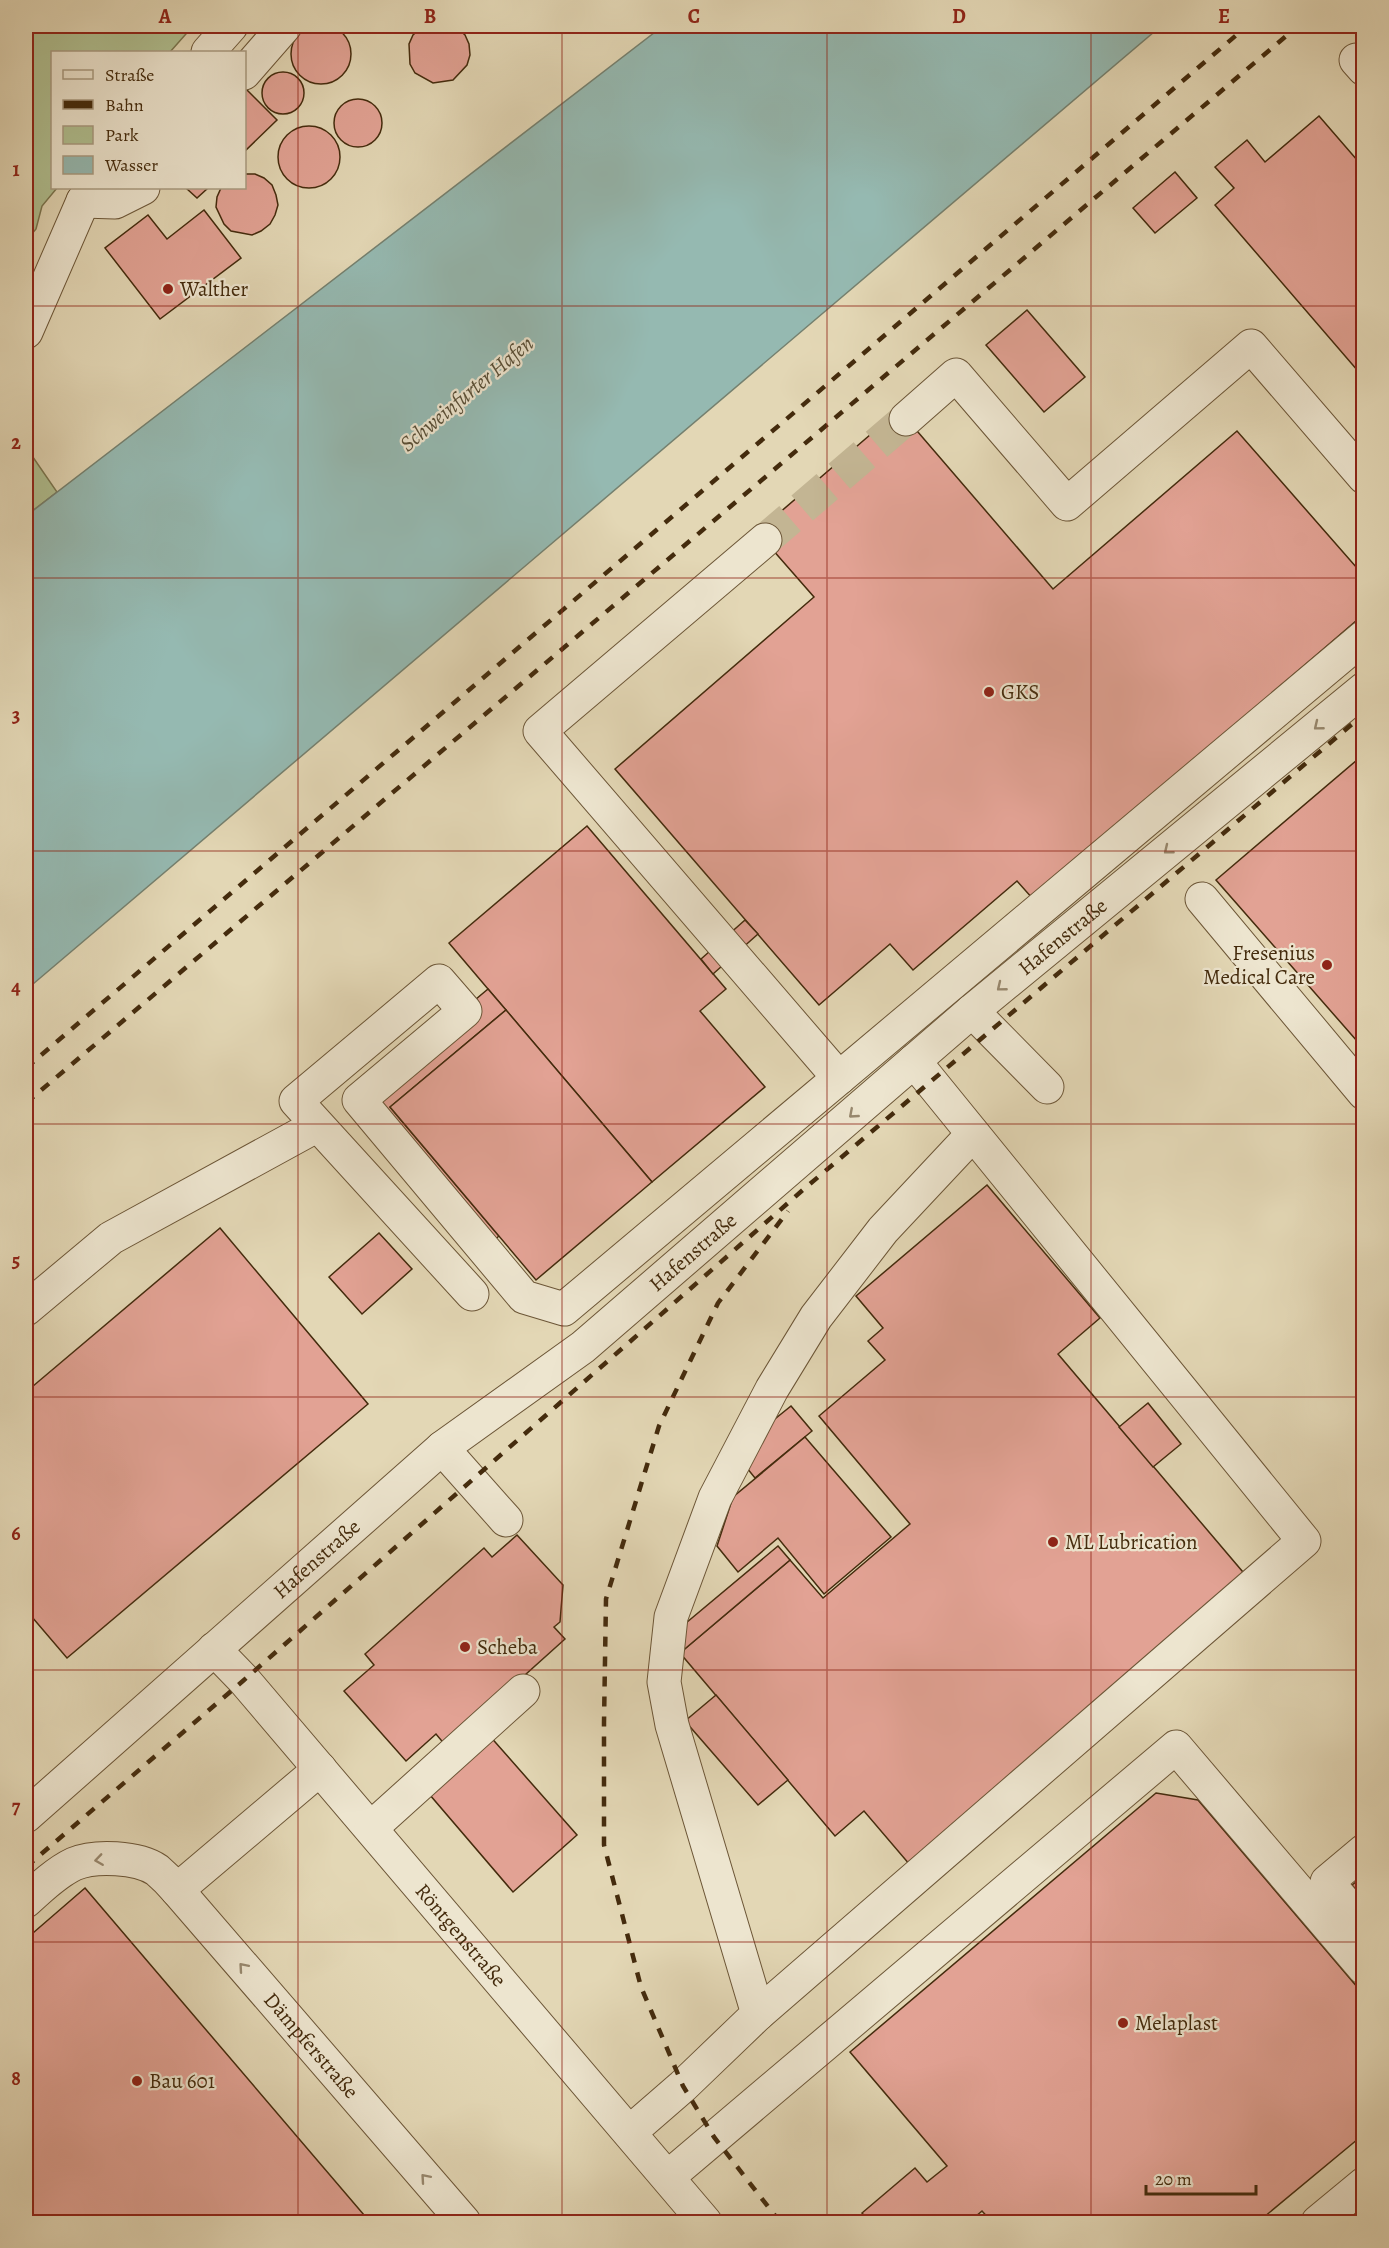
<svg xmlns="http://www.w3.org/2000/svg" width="1389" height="2248" viewBox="0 0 1389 2248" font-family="Alegreya,serif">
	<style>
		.green { fill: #b0bf90; stroke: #7a754e; stroke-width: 1.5 }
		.water { fill: #95b9b1; stroke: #75806f; stroke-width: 1.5 }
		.building { fill: #e2a294; stroke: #442b0d; stroke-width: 1.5 }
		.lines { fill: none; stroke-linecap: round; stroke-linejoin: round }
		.minor-tunnel { stroke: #c3b593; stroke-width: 33; stroke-dasharray: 33 16; stroke-linecap: butt }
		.minor-casing { stroke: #6c5637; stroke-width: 35 }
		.minor { stroke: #ede5cf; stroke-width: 33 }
		.rail { stroke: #442b0d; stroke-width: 4.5; stroke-dasharray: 10 10; stroke-linecap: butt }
		.oneway { stroke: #98886e }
		.grid { fill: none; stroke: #8f2418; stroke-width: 1.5; stroke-opacity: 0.55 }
		.poi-dot { fill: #8f2418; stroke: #ede5cf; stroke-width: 2 }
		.labels { text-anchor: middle; stroke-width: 4.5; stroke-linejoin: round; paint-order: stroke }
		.poi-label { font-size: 21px; fill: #442b0d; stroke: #ede5cf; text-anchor: start }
		.street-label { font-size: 21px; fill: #442b0d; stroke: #ede5cf }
		.water-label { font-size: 22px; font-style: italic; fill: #584e36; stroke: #ede5cf }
		.neatline { fill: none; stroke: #8f2418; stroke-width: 2 }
		.grid-label { font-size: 20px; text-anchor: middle; font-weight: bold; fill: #8f2418 }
	</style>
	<rect width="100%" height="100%" fill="#e3d7b5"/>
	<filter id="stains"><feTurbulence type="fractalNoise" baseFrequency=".00333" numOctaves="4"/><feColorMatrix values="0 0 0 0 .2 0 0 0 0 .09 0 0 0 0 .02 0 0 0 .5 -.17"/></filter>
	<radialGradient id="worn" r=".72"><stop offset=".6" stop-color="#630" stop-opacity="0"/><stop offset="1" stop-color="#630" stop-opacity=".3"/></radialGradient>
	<g class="green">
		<polygon points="26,26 193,26 170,52 52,52 52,188 57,188 42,206 36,229 26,241"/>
		<polygon points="26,447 57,492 26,516"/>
	</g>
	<polygon class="water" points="663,26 1161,26 26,990 26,516"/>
	<g class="building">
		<circle cx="321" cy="54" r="30"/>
		<polygon points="423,26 455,26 465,35 469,44 470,55 467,65 453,80 433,83 415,73 410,64 409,44 413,35"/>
		<circle cx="283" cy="93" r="21"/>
		<polygon points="246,89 277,120 244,152 244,90"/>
		<circle cx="358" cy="123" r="24"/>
		<polygon points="1319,116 1364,168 1364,378 1215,205 1234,188 1215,167 1247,140 1265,162"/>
		<circle cx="309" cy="157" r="31"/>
		<polygon points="1175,172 1197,198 1155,233 1133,208"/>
		<polygon points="244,174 255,174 264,178 272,185 276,195 278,205 275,215 270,224 261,231 252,235 231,231 224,224 216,207 217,197 221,188 244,188"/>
		<polygon points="186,188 208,188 197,198"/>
		<polygon points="204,210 241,258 160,319 105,248 148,215 167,239"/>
		<polygon points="1027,310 1085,377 1044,412 986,345"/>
		<polygon points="899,410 1053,589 1237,431 1364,576 1364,614 1033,899 1017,881 913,970 890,944 819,1005 615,769 814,597 757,532"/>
		<polygon points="1364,754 1364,1049 1216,880"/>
		<polygon points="587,826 726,989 700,1011 765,1087 652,1182 449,943"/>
		<polygon points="745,920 758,934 713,974 701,959"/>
		<polygon points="488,989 506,1010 390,1107 499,1236 478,1254 350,1105"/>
		<polygon points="506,1010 652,1182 536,1280 390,1107"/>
		<polygon points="987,1185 1100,1318 1058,1354 1248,1578 910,1865 864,1811 835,1836 680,1653 790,1560 823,1598 910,1524 819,1416 885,1360 868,1341 883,1328 856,1296"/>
		<polygon points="220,1228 368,1404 67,1658 26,1610 26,1392"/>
		<polygon points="379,1233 412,1269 362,1314 329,1277"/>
		<polygon points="1148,1403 1181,1444 1153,1467 1119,1427"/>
		<polygon points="791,1406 812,1431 755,1478 734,1452"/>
		<polygon points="805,1437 891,1537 824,1594 778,1538 738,1572 717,1546 733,1497"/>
		<polygon points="517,1535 563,1585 560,1622 554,1627 565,1639 446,1746 436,1734 406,1761 344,1691 374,1665 365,1654 484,1548 492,1557"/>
		<polygon points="778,1546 790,1560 680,1653 668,1638"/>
		<polygon points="716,1695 788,1780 758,1805 685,1721"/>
		<polygon points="488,1734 577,1835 513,1892 424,1788"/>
		<polygon points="1156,1793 1198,1800 1364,1995 1364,2134 1258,2222 992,2222 982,2211 969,2222 870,2222 862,2213 915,2168 927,2182 947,2166 850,2052"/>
		<polygon points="1364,1876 1364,1899 1352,1885"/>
		<polygon points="85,1888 370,2222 26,2222 26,1939"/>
	</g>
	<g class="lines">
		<polyline class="minor-tunnel" points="765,540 906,419"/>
		<g class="minor-casing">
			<g id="minor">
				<polyline points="208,52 231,26"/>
				<polyline points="1356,60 1364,69"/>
				<polyline points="244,73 285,26"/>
				<polyline points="83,201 115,202 143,188"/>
				<polyline points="26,332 83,201 94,188"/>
				<polyline points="906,419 956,375 1067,504 1251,346 1364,477"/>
				<polyline points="765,540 540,731 839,1078"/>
				<polyline points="1202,899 1364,1093"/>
				<polyline points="972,1011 1047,1087"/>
				<polyline points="472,1294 296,1101 439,981 465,1011 359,1100 524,1297 564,1309 1364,637"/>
				<polyline points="26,1309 111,1238 316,1126"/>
				<polyline points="442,1448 506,1520"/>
				<path id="s1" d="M214,1649l30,31 461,542"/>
				<path id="s2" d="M26,1816l416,-368 141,-101 389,-336 392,-322"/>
				<polyline points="371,1828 523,1691"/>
				<polyline points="1364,1851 1327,1882 1364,1925"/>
				<polyline points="177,1890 320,1769"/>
				<path id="s3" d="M26,1901c14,-13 31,-29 48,-37 21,-9 64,-7 83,6 7,6 14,13 20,20l287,332"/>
				<polyline points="758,2014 1304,1541 914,1061"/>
				<polyline points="630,2132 683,2086 758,2014 672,1725 664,1682 671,1617 715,1498 772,1389 816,1317 883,1230 973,1134"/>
				<polyline points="668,2177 1176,1747 1364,1968"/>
				<polyline points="1318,2222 1364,2184"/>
			</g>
		</g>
		<use href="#minor" class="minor"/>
		<g class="rail">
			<polyline points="26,1068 1247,26"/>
			<polyline points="26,1103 1298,26"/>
			<polyline points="26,1867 244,1680 804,1189 1364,714"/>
			<polyline points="780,2222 714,2137 683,2086 641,1987 604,1845 604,1723 606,1599 659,1426 718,1303 788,1211"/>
		</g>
	</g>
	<defs><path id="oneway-chevron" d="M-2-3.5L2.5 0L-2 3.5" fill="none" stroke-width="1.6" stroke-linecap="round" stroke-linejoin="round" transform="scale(1.5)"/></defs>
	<g class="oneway">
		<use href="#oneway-chevron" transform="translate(1318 726) rotate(141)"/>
		<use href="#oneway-chevron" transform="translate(1168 850) rotate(141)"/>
		<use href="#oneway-chevron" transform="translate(1001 987) rotate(141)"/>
		<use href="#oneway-chevron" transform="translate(853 1114) rotate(139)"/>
		<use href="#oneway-chevron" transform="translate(99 1860) rotate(172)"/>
		<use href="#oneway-chevron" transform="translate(243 1967) rotate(-131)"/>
		<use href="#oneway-chevron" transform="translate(425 2178) rotate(-131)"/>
	</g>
	<path class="grid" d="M298,26v2196M562,26v2196M827,26v2196M1091,26v2196M26,306h1338M26,578h1338M26,851h1338M26,1124h1338M26,1397h1338M26,1670h1338M26,1942h1338"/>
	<g class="poi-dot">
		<circle cx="168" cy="289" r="6"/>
		<circle cx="989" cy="692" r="6"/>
		<circle cx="1327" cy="965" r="6"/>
		<circle cx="1053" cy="1542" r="6"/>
		<circle cx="465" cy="1647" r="6"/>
		<circle cx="1123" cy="2023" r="6"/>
		<circle cx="137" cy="2081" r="6"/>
	</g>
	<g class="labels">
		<g class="poi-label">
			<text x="180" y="296">Walther</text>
			<text x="1001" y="699">GKS</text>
			<text x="1315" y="960" text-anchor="end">Fresenius<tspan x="1315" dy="24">Medical Care</tspan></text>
			<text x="1065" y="1549">ML Lubrication</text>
			<text x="477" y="1654">Scheba</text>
			<text x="1135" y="2030">Melaplast</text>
			<text x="149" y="2088">Bau 601</text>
		</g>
		<g class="street-label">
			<text dy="7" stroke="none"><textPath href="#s2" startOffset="1360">Hafenstraße</textPath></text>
			<text dy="7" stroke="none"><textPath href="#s2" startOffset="874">Hafenstraße</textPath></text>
			<text dy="7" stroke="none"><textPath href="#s2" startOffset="388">Hafenstraße</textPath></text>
			<text dy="7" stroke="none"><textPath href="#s1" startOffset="378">Röntgenstraße</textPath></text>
			<text dy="7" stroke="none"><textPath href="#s3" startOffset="380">Dämpferstraße</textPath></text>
		</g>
		<g class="water-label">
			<text transform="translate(466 393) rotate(-40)" y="8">Schweinfurter Hafen</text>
		</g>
	</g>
	<rect width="1389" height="2248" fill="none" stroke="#e3d7b5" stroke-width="66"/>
	<rect x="51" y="51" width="195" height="138" fill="#ede5cf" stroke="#a99b81" stroke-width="1.5"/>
	<rect x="63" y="70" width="30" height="9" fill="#ede5cf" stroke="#a99b81" stroke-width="1.5"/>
	<text x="105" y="81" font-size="18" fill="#442b0d">Straße</text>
	<rect x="63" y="100" width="30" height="9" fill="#442b0d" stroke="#a99b81" stroke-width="1.5"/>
	<text x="105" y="111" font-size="18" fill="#442b0d">Bahn</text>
	<rect x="63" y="126" width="30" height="18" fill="#b0bf90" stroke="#a99b81" stroke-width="1.5"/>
	<text x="105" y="141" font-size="18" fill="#442b0d">Park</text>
	<rect x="63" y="156" width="30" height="18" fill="#95b9b1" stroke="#a99b81" stroke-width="1.5"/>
	<text x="105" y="171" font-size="18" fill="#442b0d">Wasser</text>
	<path d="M1146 2185v9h110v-9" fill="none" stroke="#442b0d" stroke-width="3"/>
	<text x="1155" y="2185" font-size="18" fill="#442b0d" stroke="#ede5cf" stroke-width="4.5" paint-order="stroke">20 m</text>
	<rect x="33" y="33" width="1323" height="2182" class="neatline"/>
	<g class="grid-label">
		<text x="165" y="23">A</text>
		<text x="430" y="23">B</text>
		<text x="694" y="23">C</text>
		<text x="959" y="23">D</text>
		<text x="1224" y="23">E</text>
		<text x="16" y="176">1</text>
		<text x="16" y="449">2</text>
		<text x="16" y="722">3</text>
		<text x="16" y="994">4</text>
		<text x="16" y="1267">5</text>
		<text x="16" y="1540">6</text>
		<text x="16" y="1813">7</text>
		<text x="16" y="2085">8</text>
	</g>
	<rect width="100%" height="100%" filter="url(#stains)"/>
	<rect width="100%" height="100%" fill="url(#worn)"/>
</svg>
